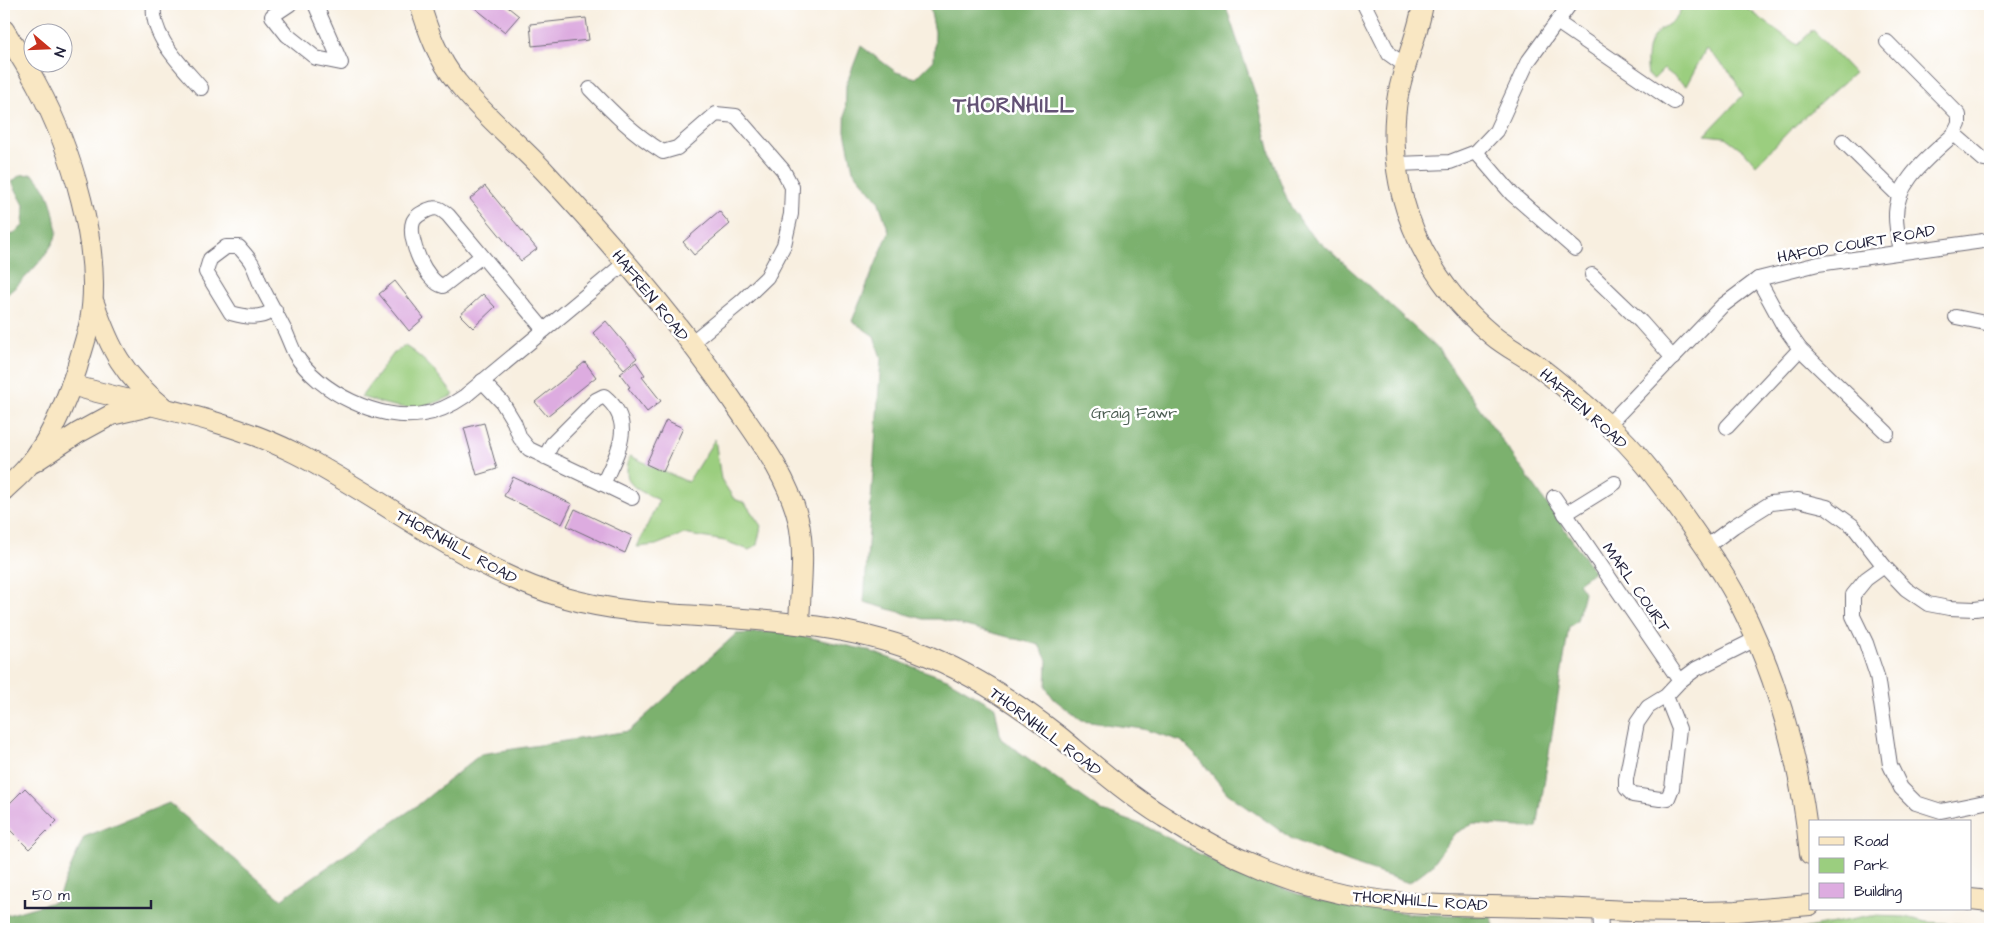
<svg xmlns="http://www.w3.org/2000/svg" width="1994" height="933" viewBox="0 0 1994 933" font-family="'Architects Daughter',sans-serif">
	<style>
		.green { fill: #9bce7f; stroke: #5e785d }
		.forest { fill: #7cb16e; stroke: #4f6a54 }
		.building { fill: #ddace0 }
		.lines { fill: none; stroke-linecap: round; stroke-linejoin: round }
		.street-casing { stroke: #6d6a75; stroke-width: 16 }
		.secondary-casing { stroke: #6d6a75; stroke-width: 22 }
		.street { stroke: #fff; stroke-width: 14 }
		.secondary { stroke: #f9e7c3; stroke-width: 20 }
		.labels { text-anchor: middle; stroke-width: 5; stroke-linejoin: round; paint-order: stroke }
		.street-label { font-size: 16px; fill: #22223b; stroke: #fff }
		.park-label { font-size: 16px; fill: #4c5e53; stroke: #fff }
		.district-label { font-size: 21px; font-weight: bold; letter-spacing: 1px; fill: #635275; stroke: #fff }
	</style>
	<rect width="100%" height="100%" fill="#fff"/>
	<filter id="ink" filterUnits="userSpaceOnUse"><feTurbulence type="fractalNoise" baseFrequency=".02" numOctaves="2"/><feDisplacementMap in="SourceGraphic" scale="10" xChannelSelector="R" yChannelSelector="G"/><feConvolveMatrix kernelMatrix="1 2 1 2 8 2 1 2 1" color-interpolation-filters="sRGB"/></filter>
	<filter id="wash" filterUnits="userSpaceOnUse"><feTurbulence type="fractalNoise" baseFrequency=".0096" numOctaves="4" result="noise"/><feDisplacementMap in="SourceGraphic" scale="20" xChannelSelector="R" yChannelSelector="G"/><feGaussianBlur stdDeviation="1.12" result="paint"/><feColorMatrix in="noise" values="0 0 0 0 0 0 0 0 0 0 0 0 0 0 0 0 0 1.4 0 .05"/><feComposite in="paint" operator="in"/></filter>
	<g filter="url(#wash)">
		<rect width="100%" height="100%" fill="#f8efe0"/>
		<g class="green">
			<path d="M1683,4h58l56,41 16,-15 41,43 -62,55 -36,37 -12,-14 -19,-14 -20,-2 38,-40 -12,-22 -25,-24 -20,37 -22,-17 -10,10 -6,-3c-2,-11 -2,-33 7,-41 14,-14 20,-10 28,-31z"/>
			<path d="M405,346c21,13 34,30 49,49 -40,19 -53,14 -93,2l33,-44z"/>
			<path d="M715,439l6,40 13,20 11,4 16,23 -4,19 -8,5 -24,-9 -42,-7 -27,11 -19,2 22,-47c-23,-11 -39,-15 -29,-44l58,26z"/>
			<polygon points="1871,916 1905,917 1926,922 1990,926 1990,929 1801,929"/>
		</g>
		<g class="forest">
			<polygon points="929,4 1225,4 1258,102 1271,157 1289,204 1307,230 1438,349 1594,571 1578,583 1584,592 1577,621 1569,627 1537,828 1473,824 1454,834 1431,866 1409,883 1353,864 1292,839 1227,793 1202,762 1181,741 1143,729 1082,721 1054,699 1046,688 1047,660 1039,645 939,619 924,619 864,602 881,358 874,336 852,321 889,232 878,200 853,170 845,131 846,85 861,46 896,72 916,78 934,60 935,32"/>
			<path d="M32,174c15,12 20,28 23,47 0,3 2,8 2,11 -3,19 -38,53 -53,65v-66l8,4 11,-9 1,-21 -12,-23 8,-7z"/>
			<polygon points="780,631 867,650 947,679 995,707 1001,739 1102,811 1145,826 1217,863 1311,899 1413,914 1491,916 1495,929 4,929 4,916 56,901 84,837 169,803 281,899 418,805 481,754 629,731 736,634"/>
		</g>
		<g id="blocks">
			<g class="building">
				<polygon points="470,4 504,4 519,16 505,32"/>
				<polygon points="586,18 589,40 532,46 530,24"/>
				<polygon points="485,186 537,249 521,261 470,199"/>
				<polygon points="719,211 730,224 694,255 683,242"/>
				<polygon points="395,281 424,318 409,331 379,294"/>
				<polygon points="483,294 495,307 473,328 460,315"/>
				<polygon points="606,321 637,358 624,369 593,333"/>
				<polygon points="585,362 596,377 547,416 535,402"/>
				<polygon points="636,362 645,375 642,377 661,401 647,412 628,388 630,387 620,374"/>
				<polygon points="666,420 683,428 663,472 646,464"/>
				<polygon points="484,423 497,469 477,475 464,428"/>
				<polygon points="513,477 572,504 562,524 504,496"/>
				<polygon points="575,509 632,536 625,553 567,526"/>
				<polygon points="25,788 57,821 29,849 4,824 4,809"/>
			</g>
		</g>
	</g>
	<g filter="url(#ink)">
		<use href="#blocks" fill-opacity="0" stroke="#6d6a75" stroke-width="1"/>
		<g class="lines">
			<g class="street-casing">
				<g id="street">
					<path d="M154,4c-4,33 28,61 47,84"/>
					<polyline points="290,4 272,16 287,35 316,58 341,63 315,4"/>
					<polyline points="1364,4 1389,54 1406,66"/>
					<polyline points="1557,22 1674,102"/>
					<path d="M1887,42l72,73v9l-5,10c-23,22 -59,47 -58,83 0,11 3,23 5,34"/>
					<path d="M590,89c24,25 44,45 73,63l14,-4 39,-34 20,2 47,54 9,17 -1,27 -7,31 -17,32 -26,25 -50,41"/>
					<polyline points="1954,134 1984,160"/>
					<polyline points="1843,141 1898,195"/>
					<polyline points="1476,152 1512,194 1575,249"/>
					<polyline points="1398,164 1450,162 1476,152 1496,131 1527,63 1570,4"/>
					<path d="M482,256l-39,30c-17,-4 -36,-47 -30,-64 2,-6 9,-9 15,-12 9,-4 13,-1 20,5l96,115"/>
					<polyline points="1592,275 1641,322 1673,358"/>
					<polyline points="1758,279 1783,325 1800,349 1887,433"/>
					<path d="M275,310c-16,9 -27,8 -44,3l-25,-41 4,-13 16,-12h13c4,5 9,10 12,15 4,6 6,14 9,21 8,17 18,33 26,50 3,7 6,15 9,21 23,38 85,68 128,60 16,-2 29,-9 42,-18l160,-133"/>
					<polyline points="1956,317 1990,324"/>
					<path d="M482,381l20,21 12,20 6,16 9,11 74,35c14,-31 34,-61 1,-88l-8,4 -44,44 -7,13"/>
					<polyline points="1608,425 1722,306 1758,279 1818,264 1990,240"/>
					<polyline points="1727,427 1800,349"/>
					<polyline points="603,484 632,498"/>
					<polyline points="1554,497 1680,681 1696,669 1756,639"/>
					<polyline points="1565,514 1615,483"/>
					<polyline points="1706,547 1734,526 1771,503 1798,500 1827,507 1853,526 1884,566 1906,589 1928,604 1949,608 1975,609 1990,607"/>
					<polyline points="1884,566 1866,579 1853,595 1853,616 1866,643 1877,676 1890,765 1901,788 1916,803 1941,811 1990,801"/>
					<polyline points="1666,696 1648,707 1637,723 1626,779 1626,788 1633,795 1660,799 1668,798 1672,788 1679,729 1666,696 1680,681"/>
					<polyline points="1600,910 1601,929"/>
				</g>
			</g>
			<g class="secondary-casing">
				<g id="secondary">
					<path d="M420,4c8,27 18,55 37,78 26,33 60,60 89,91 70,75 138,155 195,240 23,33 47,66 57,106 8,33 2,71 1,105"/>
					<path d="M1423,4c-5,31 -19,60 -25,91 -6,32 -4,69 4,100 15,57 45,102 90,140 13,11 29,19 42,28 25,19 50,40 73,61 29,26 52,57 74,88 20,29 41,57 57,88 41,80 63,165 72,254"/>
					<path d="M4,30c11,18 23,36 33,55 34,63 66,164 53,236 -3,16 -9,32 -13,47 -11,34 -26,71 -49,98 -7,9 -16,16 -24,24"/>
					<path d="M94,303c16,46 29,72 68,103"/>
					<path d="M71,385c75,21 154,33 224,68 91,46 171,116 271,145 48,14 99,16 148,19 68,4 138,10 202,34 52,20 101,52 144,86 34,28 67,57 104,80 61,40 135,71 207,82 55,8 113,6 168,8 65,3 132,7 197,4 25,-2 49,-4 74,-6"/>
					<polyline points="34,462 78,433 111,415 146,407"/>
					<polyline points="1970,899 1990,901"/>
				</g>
			</g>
			<use href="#street" class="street"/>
			<use href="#secondary" class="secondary"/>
		</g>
	</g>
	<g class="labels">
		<g class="street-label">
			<text transform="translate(1856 243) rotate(-10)" y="6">HAFOD COURT ROAD</text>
			<text transform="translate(651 295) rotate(51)" y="6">HAFREN ROAD</text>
			<text transform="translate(1584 408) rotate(42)" y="6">HAFREN ROAD</text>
			<text transform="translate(457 546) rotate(29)" y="6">THORNHILL ROAD</text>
			<text transform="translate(1637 587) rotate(55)" y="6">MARL COURT</text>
			<text transform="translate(1046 731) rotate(37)" y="6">THORNHILL ROAD</text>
			<text transform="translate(1420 900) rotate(4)" y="6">THORNHILL ROAD</text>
		</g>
		<g class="park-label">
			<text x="1134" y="418">Graig Fawr</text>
		</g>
		<g class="district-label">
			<text x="1014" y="112">THORNHILL</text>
		</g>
	</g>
	<rect width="1994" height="933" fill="none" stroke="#fff" stroke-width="20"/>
	<rect x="1809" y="820" width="162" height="90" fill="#ffffff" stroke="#a7a7b1"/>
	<rect x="1819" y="837" width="25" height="8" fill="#f9e7c3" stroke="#a7a7b1"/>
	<text x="1854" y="846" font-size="15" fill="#22223b">Road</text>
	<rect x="1819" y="858" width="25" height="15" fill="#9bce7f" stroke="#a7a7b1"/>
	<text x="1854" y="870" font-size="15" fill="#22223b">Park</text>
	<rect x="1819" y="883" width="25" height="15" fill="#ddace0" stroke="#a7a7b1"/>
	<text x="1854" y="896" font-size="15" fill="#22223b">Building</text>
	<g transform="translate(48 48) rotate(109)"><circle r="24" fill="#ffffff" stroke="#a7a7b1"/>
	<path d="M0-4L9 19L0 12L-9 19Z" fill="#c8321e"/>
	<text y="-8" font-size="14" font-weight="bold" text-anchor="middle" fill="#22223b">N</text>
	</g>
	<path d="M25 900v8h126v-8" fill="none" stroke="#22223b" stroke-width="2.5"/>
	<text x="32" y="900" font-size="15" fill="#22223b" stroke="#ffffff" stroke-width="4" paint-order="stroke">50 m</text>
</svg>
